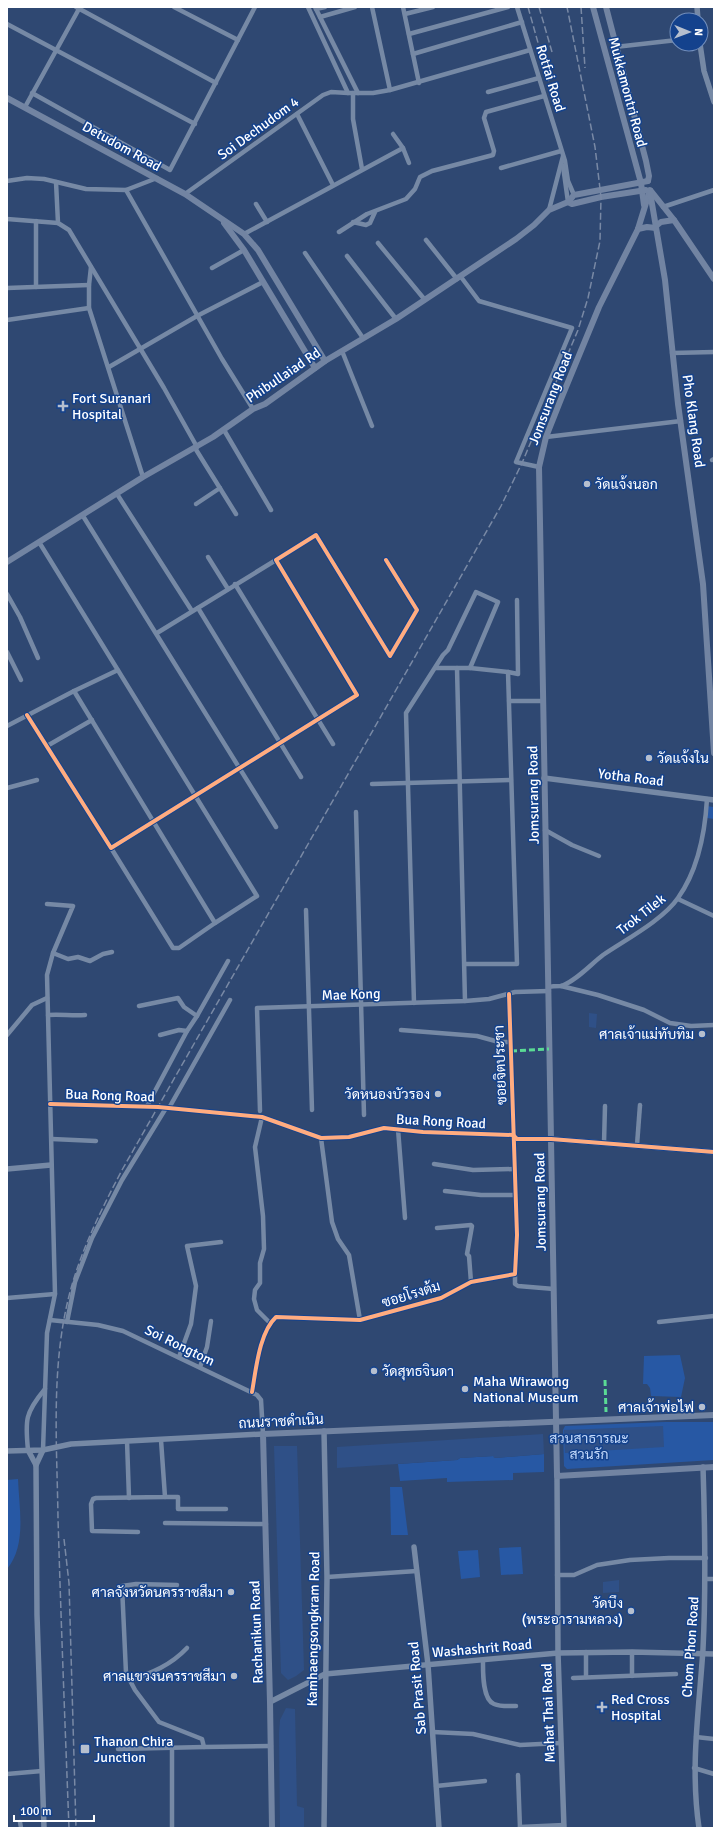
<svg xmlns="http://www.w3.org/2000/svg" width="721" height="1835" viewBox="0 0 721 1835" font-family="Signika,Sarabun,sans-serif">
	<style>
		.green { fill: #2758a4 }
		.water { fill: #2f5087 }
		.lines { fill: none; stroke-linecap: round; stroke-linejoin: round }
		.minor { stroke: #7689a5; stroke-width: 4.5 }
		.tertiary { stroke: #7689a5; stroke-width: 5.5 }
		.secondary { stroke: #7284a2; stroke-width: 6 }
		.rail { stroke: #7989a5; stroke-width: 1.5; stroke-dasharray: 7 3; stroke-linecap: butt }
		.quiet { stroke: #5adb95; stroke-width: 3; stroke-dasharray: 6 3; stroke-linecap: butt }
		.cycleway-casing { stroke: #14428d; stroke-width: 6 }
		.cycleway { stroke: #ffac80; stroke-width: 4 }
		.poi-dot { fill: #b6bfce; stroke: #14428d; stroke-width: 1.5 }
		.labels { text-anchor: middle; stroke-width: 3; stroke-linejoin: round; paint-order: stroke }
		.street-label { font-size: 14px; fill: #fff; stroke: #14428d }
		.poi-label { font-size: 14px; fill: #fff; stroke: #14428d; text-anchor: start }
		.park-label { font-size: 14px; fill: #c4dafc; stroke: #14428d }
	</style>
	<rect width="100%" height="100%" fill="#2f4872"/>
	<g class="green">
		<polygon points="707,806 713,807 714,819 707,818"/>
		<polygon points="680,1355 685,1378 681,1397 651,1396 650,1388 647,1384 643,1384 644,1356"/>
		<polygon points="665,1422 714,1422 714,1460 567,1469 564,1466 563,1430 565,1426"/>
		<polygon points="544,1454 544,1472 513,1473 513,1480 447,1482 447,1478 400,1481 398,1464 457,1460 460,1458 494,1456 495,1458"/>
		<path d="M18,1479c1,29 9,66 -11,90v-89z"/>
		<polygon points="390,1487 402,1487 408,1535 391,1535"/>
		<polygon points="521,1547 523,1574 501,1575 499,1548"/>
		<polygon points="478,1550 480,1577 461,1579 458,1551"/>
	</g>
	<g class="water">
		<polygon points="589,1013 597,1014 596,1028 589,1027"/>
		<polygon points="663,1426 664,1447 565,1453 564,1430"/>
		<polygon points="543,1434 544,1454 494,1458 493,1456 460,1458 457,1460 337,1468 337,1447"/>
		<polygon points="274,1446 297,1446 304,1670 296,1676 288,1680 281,1673"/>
		<polygon points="619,1580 619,1592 603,1593 603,1582"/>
		<polygon points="286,1708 295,1709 297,1806 304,1808 304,1828 280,1828 279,1733 280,1720"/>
	</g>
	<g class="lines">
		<g class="minor">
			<polyline points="76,7 216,83"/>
			<polyline points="174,7 238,40"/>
			<polyline points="308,7 348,93 373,93 390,90 530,50"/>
			<polyline points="315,7 358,93"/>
			<polyline points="372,7 390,90"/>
			<polyline points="403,7 419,83"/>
			<polyline points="517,7 565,161 568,181 574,195"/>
			<polyline points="316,9 325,7"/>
			<polyline points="405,14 433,7"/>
			<polyline points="320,17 355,7"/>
			<polyline points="7,24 195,124"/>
			<polyline points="409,34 508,7"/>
			<polyline points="615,47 677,40"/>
			<polyline points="413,54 522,22"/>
			<polyline points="488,92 539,78"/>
			<polyline points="32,93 170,170 255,7"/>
			<polyline points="353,93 353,119 362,169"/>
			<polyline points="25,107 80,7"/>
			<polyline points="297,114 333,185"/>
			<polyline points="393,134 403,148 409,163"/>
			<polyline points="563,166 568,202"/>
			<polyline points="501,168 561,151"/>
			<polyline points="7,181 27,178 44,179 86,189 126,190 157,178"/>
			<polyline points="56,182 58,223 69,230 164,388 197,447"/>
			<polyline points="126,190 222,359 253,409"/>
			<polyline points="185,194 323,95 331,92 348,93"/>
			<polyline points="256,204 267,222"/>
			<polyline points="663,207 714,190"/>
			<polyline points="549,210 563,156"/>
			<polyline points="7,219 58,223"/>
			<polyline points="353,222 366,225 370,223 375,212"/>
			<polyline points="339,232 367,214 406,199 415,189 420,177 432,171 493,155 494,151 484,118 486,112 544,96"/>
			<polyline points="244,234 403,148"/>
			<polyline points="426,240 457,279"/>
			<polyline points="378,243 425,300"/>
			<polyline points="305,253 363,338"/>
			<polyline points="347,256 396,319"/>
			<polyline points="91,267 89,285 89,308 143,477"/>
			<polyline points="212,268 244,250"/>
			<polyline points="461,277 479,301 572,328 516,462 539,467"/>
			<polyline points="36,287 36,221"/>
			<polyline points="7,288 89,285"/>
			<polyline points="7,320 89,308"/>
			<polyline points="342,351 372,426"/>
			<polyline points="672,353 714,352"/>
			<polyline points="109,367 197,316 263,282"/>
			<polyline points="224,430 271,510"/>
			<polyline points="546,437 681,421"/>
			<polyline points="195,448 236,514"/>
			<polyline points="712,460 714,459"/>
			<polyline points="117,494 192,611"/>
			<polyline points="196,504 220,488"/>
			<polyline points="83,516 276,827"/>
			<polyline points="39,542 257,896 215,923 74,691 118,670"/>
			<polyline points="208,557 228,589"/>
			<polyline points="235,584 333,744"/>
			<polyline points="7,594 20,617 38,658"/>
			<polyline points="198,608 301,777"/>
			<polyline points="157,633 276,560"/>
			<polyline points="7,652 21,680"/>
			<polyline points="436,668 470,668 508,672"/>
			<polyline points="457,668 465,1001"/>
			<polyline points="509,701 543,701"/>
			<polyline points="27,715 111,848 357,695 276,560 316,535 390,656 417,610 386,560"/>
			<polyline points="7,726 74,691"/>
			<polyline points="47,746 92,720"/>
			<polyline points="372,784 511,780"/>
			<polyline points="7,788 37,780"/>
			<polyline points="356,812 364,1115"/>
			<polyline points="545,830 572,845 599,856"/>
			<polyline points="111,848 173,948 179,948 215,923"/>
			<polyline points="678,899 714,916"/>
			<polyline points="306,910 312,1110"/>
			<polyline points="53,953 68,959 78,957 90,961 103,954 112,952"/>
			<polyline points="465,964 517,964 508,672 518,674 517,600"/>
			<polyline points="561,986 598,995 644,1010 670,1023 691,1026 714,1025"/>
			<path d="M549,987c3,-1 8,-1 12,-1 14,-4 30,-22 42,-31 22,-15 60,-35 75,-57 20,-28 27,-65 29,-99"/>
			<polyline points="414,1003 406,713 443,655 448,650 476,592 498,602 470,668"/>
			<polyline points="139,1006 178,998 184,1007 197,1016 187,1031"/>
			<path d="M48,1015c13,-1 24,1 37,0"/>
			<polyline points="197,1016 228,961"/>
			<polyline points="401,1030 477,1036 499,1042 510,1042"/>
			<polyline points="7,1035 32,1005 47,998"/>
			<polyline points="50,1104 158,1107 262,1117 321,1138 349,1137 384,1128 423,1132 513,1135 517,1139 551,1139"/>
			<polyline points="147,1106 187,1031 179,1030 160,1035"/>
			<polyline points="169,1108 230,1000"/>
			<polyline points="260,1111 257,1008 465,1001 489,999 515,992 549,991"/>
			<polyline points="262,1117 255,1147 263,1216 264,1249 260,1263 260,1283 255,1290 254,1299 257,1310 270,1323"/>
			<polyline points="398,1129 405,1218"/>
			<polyline points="321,1138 332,1222 338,1239 349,1255 360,1320"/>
			<polyline points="52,1139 96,1141"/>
			<polyline points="604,1143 605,1106"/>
			<polyline points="637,1145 640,1105"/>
			<polyline points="434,1164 473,1170 515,1169"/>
			<polyline points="445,1191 481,1195 516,1195"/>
			<polyline points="437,1228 471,1225 472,1226 467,1254 469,1256 471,1282"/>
			<polyline points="515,1274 515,1284 518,1286 554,1289"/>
			<polyline points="7,1298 55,1294"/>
			<polyline points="50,1320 98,1325 123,1331 257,1395 261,1400 263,1434"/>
			<polyline points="67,1322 75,1282 92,1238 122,1180 166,1108"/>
			<polyline points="659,1322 714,1316"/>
			<polyline points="179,1357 191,1324 196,1286 187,1246 221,1242"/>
			<polyline points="200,1367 207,1347 211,1321"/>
			<path d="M252,1392c4,-22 7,-59 24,-75l84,3 81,-22 30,-16 44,-8 2,-39 -8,-241"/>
			<polyline points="127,1441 129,1498"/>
			<path d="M28,1450c-3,-30 -3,-37 17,-61"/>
			<polyline points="43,1450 47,1333 55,1294 47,975 53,953 73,906 47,904"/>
			<polyline points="165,1497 178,1497 178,1509 226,1509"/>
			<polyline points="165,1523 266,1524"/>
			<polyline points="138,1532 92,1531 91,1504 93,1499 96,1498 165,1497 161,1440"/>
			<polyline points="557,1575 574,1575 597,1565 630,1560 669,1558 706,1558"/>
			<polyline points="327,1577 417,1571"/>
			<polyline points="706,1579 714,1579"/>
			<polyline points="177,1585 136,1584 122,1586 126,1673 135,1690 159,1722 202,1739 204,1747 271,1746"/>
			<polyline points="632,1652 632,1676"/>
			<path d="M483,1660c0,11 -1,39 11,44 7,3 15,2 22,2"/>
			<polyline points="586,1677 586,1652"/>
			<polyline points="573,1678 676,1674"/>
			<path d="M130,1680c22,-7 41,-15 57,-32"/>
			<polyline points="433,1732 473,1734 520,1745 561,1743"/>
			<polyline points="696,1737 714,1739"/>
			<polyline points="118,1749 204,1747"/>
			<polyline points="694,1768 714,1774"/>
			<polyline points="7,1774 42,1771"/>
			<polyline points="518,1775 520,1828"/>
			<polyline points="436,1786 485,1781"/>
			<polyline points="20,1822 21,1828"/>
			<polyline points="520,1827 564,1825"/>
			<polyline points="172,1828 172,1748"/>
		</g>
		<g class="tertiary">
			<polyline points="697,7 698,20"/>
			<polyline points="700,44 704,71 714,102"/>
			<polyline points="544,778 714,800"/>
			<polyline points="551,1139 714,1152"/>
			<polyline points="7,1169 51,1165"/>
			<polyline points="28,1450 36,1465 37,1615 44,1828"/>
			<polyline points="7,1451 43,1450 71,1444 263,1434"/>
			<polyline points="36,1465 43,1450"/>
			<polyline points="557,1476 558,1653 564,1828"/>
			<polyline points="414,1547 428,1665 439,1828"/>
			<polyline points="270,1702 325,1674 558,1653 632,1652 714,1654"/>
			<polyline points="324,1828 327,1577 324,1431"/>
			<path d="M699,1828c-9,-62 0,-117 4,-179 3,-60 2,-121 0,-182"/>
		</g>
		<g class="secondary">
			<polyline points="593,7 641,183 644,205"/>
			<polyline points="606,7 646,161 649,176 648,181"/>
			<polyline points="7,98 185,194 244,234 258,250 325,361"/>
			<polyline points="650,190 638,229 599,307 561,399 546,437 539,467 557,1476 714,1467"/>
			<polyline points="651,191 674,220 714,279"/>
			<polyline points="650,192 665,280 678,404 703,584 714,753"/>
			<polyline points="568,202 572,204 601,197 646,190"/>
			<polyline points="224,223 244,250 315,368"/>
			<polyline points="656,226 661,222 674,220"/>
			<polyline points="638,229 647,227 656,228"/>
			<polyline points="7,562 143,477 213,437 253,409 265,404 325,361 396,319 516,239 534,225 549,210 568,202 574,195 648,181"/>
			<polyline points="272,1828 270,1702 263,1434 714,1415"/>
		</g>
		<g class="rail">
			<polyline points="528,7 549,82"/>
			<polyline points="539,7 552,52"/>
			<polyline points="581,7 585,68"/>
			<polyline points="64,1539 69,1583 76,1828"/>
			<path d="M69,1828c-4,-103 -8,-207 -11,-310 -1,-72 -7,-147 10,-218 11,-46 32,-88 54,-130l379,-664 21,-43 56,-133 10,-32 12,-57 1,-44 -6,-50 -28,-140"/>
		</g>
		<g class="quiet">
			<polyline points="511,1051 549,1049"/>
			<polyline points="605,1380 606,1412"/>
		</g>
		<g class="cycleway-casing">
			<g id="cycleway">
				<polyline points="27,715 111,848 357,695 276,560 316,535 390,656 417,610 386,560"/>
				<polyline points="50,1104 158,1107 262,1117 321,1138 349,1137 384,1128 423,1132 513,1135 517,1139 551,1139 714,1152"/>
				<path d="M252,1392c4,-22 7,-59 24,-75l84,3 81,-22 30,-16 44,-8 2,-39 -8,-241"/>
			</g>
		</g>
		<use href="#cycleway" class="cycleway"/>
	</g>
	<g class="poi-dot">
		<path d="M61 400h4v4h4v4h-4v4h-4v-4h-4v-4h4z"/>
		<circle cx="587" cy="484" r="4"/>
		<circle cx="649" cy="758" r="4"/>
		<circle cx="702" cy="1034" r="4"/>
		<circle cx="438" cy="1094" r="4"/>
		<circle cx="374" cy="1371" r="4"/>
		<circle cx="465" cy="1389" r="4"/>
		<circle cx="702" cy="1407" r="4"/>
		<circle cx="231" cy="1592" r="4"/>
		<circle cx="631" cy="1611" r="4"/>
		<circle cx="234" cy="1676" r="4"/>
		<path d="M600 1701h4v4h4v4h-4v4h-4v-4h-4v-4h4z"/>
		<rect x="80" y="1744" width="10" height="10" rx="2"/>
	</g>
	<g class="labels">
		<g class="street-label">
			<text transform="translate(551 78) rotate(73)" y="5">Rotfai Road</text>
			<text transform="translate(628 92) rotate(75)" y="5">Mukkamontri Road</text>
			<text transform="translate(258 128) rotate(-36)" y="5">Soi Dechudom 4</text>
			<text transform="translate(122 146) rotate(29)" y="5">Detudom Road</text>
			<text transform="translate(283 375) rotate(-34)" y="5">Phibullaiad Rd</text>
			<text transform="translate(550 398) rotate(-69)" y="5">Jomsurang Road</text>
			<text transform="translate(694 421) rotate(82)" y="5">Pho Klang Road</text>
			<text transform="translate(631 777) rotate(7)" y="5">Yotha Road</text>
			<text transform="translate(533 795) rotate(-91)" y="5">Jomsurang Road</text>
			<text transform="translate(641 914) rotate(-38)" y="5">Trok Tilek</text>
			<text transform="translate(351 994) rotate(-2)" y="5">Mae Kong</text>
			<text transform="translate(500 1065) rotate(-92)" y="5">ซอยจิตประชา</text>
			<text transform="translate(110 1095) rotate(2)" y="5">Bua Rong Road</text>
			<text transform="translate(441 1121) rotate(3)" y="5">Bua Rong Road</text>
			<text transform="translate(540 1202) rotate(-91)" y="5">Jomsurang Road</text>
			<text transform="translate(411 1294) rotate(-17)" y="5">ซอยโรงต้ม</text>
			<text transform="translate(180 1345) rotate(26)" y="5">Soi Rongtom</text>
			<text transform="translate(281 1421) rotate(-3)" y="5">ถนนราชดำเนิน</text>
			<text transform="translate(313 1629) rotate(-89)" y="5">Kamhaengsongkram Road</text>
			<text transform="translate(256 1632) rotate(-92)" y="5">Rachanikun Road</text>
			<text transform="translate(690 1647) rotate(-86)" y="5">Chom Phon Road</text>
			<text transform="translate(482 1648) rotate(-5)" y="5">Washashrit Road</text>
			<text transform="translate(417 1688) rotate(-95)" y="5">Sab Prasit Road</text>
			<text transform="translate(548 1713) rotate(-92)" y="5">Mahat Thai Road</text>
		</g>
		<g class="poi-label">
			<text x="72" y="403">Fort Suranari<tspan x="72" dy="16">Hospital</tspan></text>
			<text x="595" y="489">วัดแจ้งนอก</text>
			<text x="657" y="763">วัดแจ้งใน</text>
			<text x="694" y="1039" text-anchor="end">ศาลเจ้าแม่ทับทิม</text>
			<text x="430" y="1099" text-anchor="end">วัดหนองบัวรอง</text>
			<text x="382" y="1376">วัดสุทธจินดา</text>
			<text x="473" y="1386">Maha Wirawong<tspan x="473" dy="16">National Museum</tspan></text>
			<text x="694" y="1412" text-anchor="end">ศาลเจ้าพ่อไฟ</text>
			<text x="223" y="1597" text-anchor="end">ศาลจังหวัดนครราชสีมา</text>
			<text x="623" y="1608" text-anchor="end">วัดบึง<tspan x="623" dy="16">(พระอารามหลวง)</tspan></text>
			<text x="226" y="1681" text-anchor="end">ศาลแขวงนครราชสีมา</text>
			<text x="611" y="1704">Red Cross<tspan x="611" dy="16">Hospital</tspan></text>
			<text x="94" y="1746">Thanon Chira<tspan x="94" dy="16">Junction</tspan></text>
		</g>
		<g class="park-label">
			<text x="589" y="1443">สวนสาธารณะ<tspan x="589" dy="16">สวนรัก</tspan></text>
		</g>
	</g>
	<rect width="721" height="1835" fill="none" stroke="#ffffff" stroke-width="16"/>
	<g transform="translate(689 32) rotate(91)"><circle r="19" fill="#14428d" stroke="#728ebb"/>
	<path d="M0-3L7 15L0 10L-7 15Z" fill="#b6bfce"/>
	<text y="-6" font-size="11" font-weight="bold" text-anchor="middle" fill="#ffffff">N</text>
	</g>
	<path d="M14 1815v6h80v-6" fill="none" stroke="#ffffff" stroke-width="2"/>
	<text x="20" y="1815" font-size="12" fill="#ffffff" stroke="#14428d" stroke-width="3" paint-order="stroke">100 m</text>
</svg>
